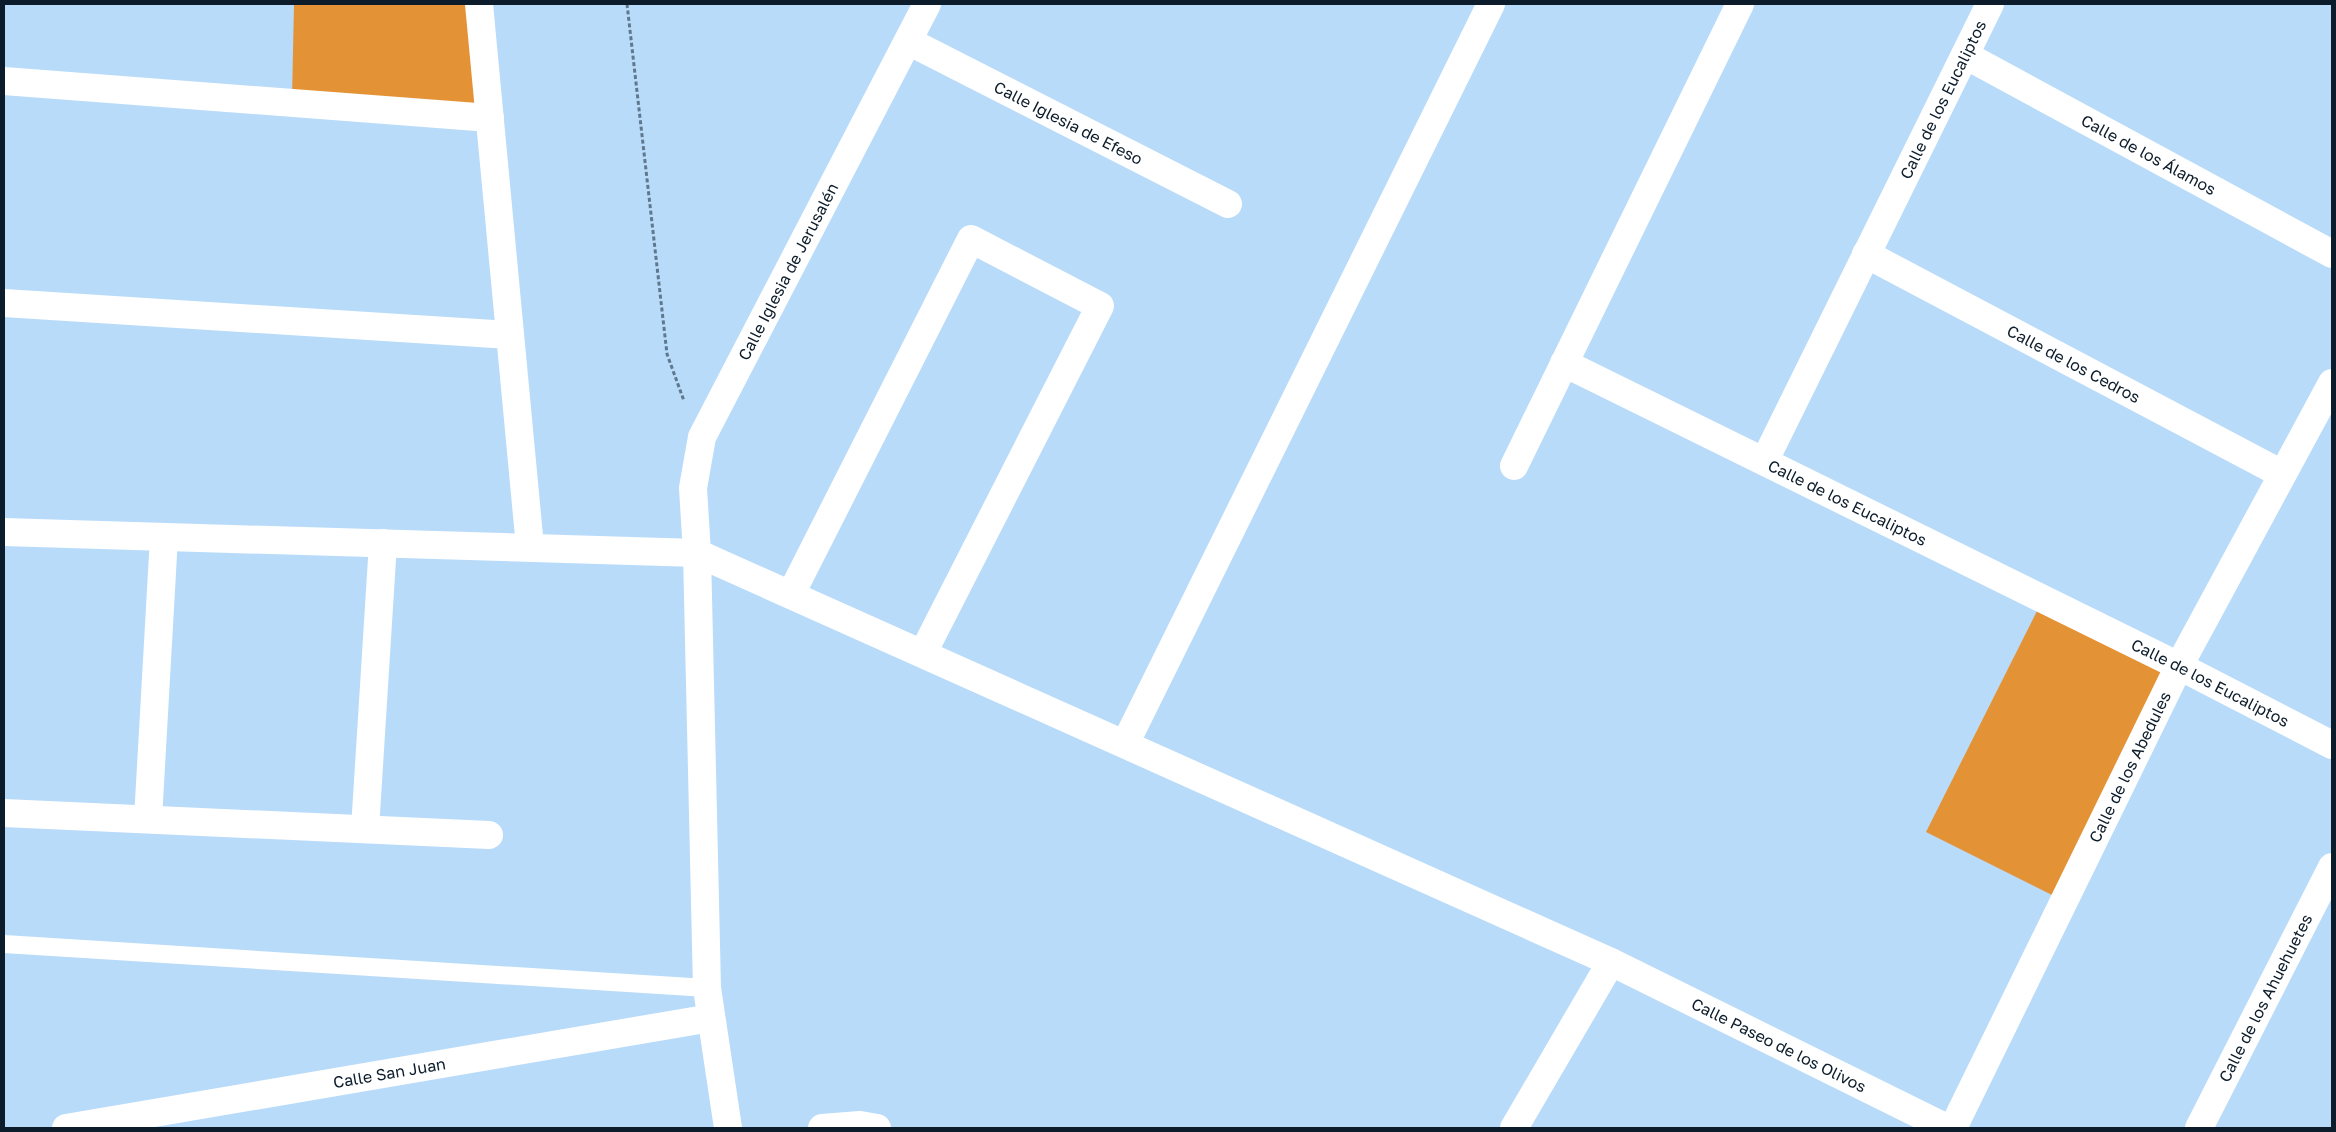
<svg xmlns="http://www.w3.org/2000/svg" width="2336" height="1132" viewBox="0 0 2336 1132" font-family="'Golos Text',sans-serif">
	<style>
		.green { fill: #e39335 }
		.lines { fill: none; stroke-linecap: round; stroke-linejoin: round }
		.path { stroke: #60788e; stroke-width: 3; stroke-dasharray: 4 2.5; stroke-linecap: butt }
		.lane { stroke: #fff; stroke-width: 18 }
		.street { stroke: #fff; stroke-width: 28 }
		.labels { text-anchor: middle; stroke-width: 5; stroke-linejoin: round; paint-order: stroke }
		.street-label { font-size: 16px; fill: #0c1c2a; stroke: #b9dbfa }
	</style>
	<rect width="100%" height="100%" fill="#b9dbfa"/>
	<g class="green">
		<polygon points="294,4 474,4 482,109 292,98"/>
		<polygon points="2043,599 2180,666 2062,900 1926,832"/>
	</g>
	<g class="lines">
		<polyline class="path" points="627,4 667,354 684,401"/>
		<polyline class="lane" points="4,944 707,988"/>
		<g class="street">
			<polyline points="479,4 530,547"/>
			<path id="s1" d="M908,41l320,163"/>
			<path id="s2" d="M1965,55l367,199"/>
			<polyline points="4,81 490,118"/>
			<path id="s3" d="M1866,254l416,220"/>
			<polyline points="4,303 510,335"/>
			<path id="s4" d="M1564,363l615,303 153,79"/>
			<path id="s5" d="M1765,460l225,-456"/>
			<polyline points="1514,466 1740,4"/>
			<path id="s6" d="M4,532l693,21 914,409 336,166"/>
			<polyline points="791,594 971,239 1100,306 923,653"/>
			<polyline points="1125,744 1491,4"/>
			<polyline points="4,813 489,835"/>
			<polyline points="148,819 164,537"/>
			<polyline points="365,829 383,543"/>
			<path id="s7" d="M66,1128l645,-110"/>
			<path id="s8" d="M728,1128l-21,-140 -10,-435 -4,-65 9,-51 225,-433"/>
			<polyline points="822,1128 860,1125 877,1128"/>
			<polyline points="1514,1128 1611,962"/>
			<path id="s9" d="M1953,1128l226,-462 153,-283"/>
			<path id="s10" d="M2199,1128l133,-261"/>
		</g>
	</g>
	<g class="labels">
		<g class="street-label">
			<text dy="6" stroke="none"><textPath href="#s5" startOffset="402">Calle de los Eucaliptos</textPath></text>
			<text dy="6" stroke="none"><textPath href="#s1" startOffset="180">Calle Iglesia de Efeso</textPath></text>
			<text dy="6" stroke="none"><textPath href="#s2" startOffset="209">Calle de los Álamos</textPath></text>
			<text dy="6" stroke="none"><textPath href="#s8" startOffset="880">Calle Iglesia de Jerusalén</textPath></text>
			<text dy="6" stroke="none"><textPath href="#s3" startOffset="235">Calle de los Cedros</textPath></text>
			<text dy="6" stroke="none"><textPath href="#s4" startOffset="316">Calle de los Eucaliptos</textPath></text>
			<text dy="6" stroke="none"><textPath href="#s4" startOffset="721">Calle de los Eucaliptos</textPath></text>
			<text dy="6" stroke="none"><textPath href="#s9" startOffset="402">Calle de los Abedules</textPath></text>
			<text dy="6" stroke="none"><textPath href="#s10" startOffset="146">Calle de los Ahuehuetes</textPath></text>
			<text dy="6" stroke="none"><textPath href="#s6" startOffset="1882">Calle Paseo de los Olivos</textPath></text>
			<text dy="6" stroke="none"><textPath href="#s7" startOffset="328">Calle San Juan</textPath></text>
		</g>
	</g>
	<rect width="2336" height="1132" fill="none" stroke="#0c1c2a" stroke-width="10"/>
</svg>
